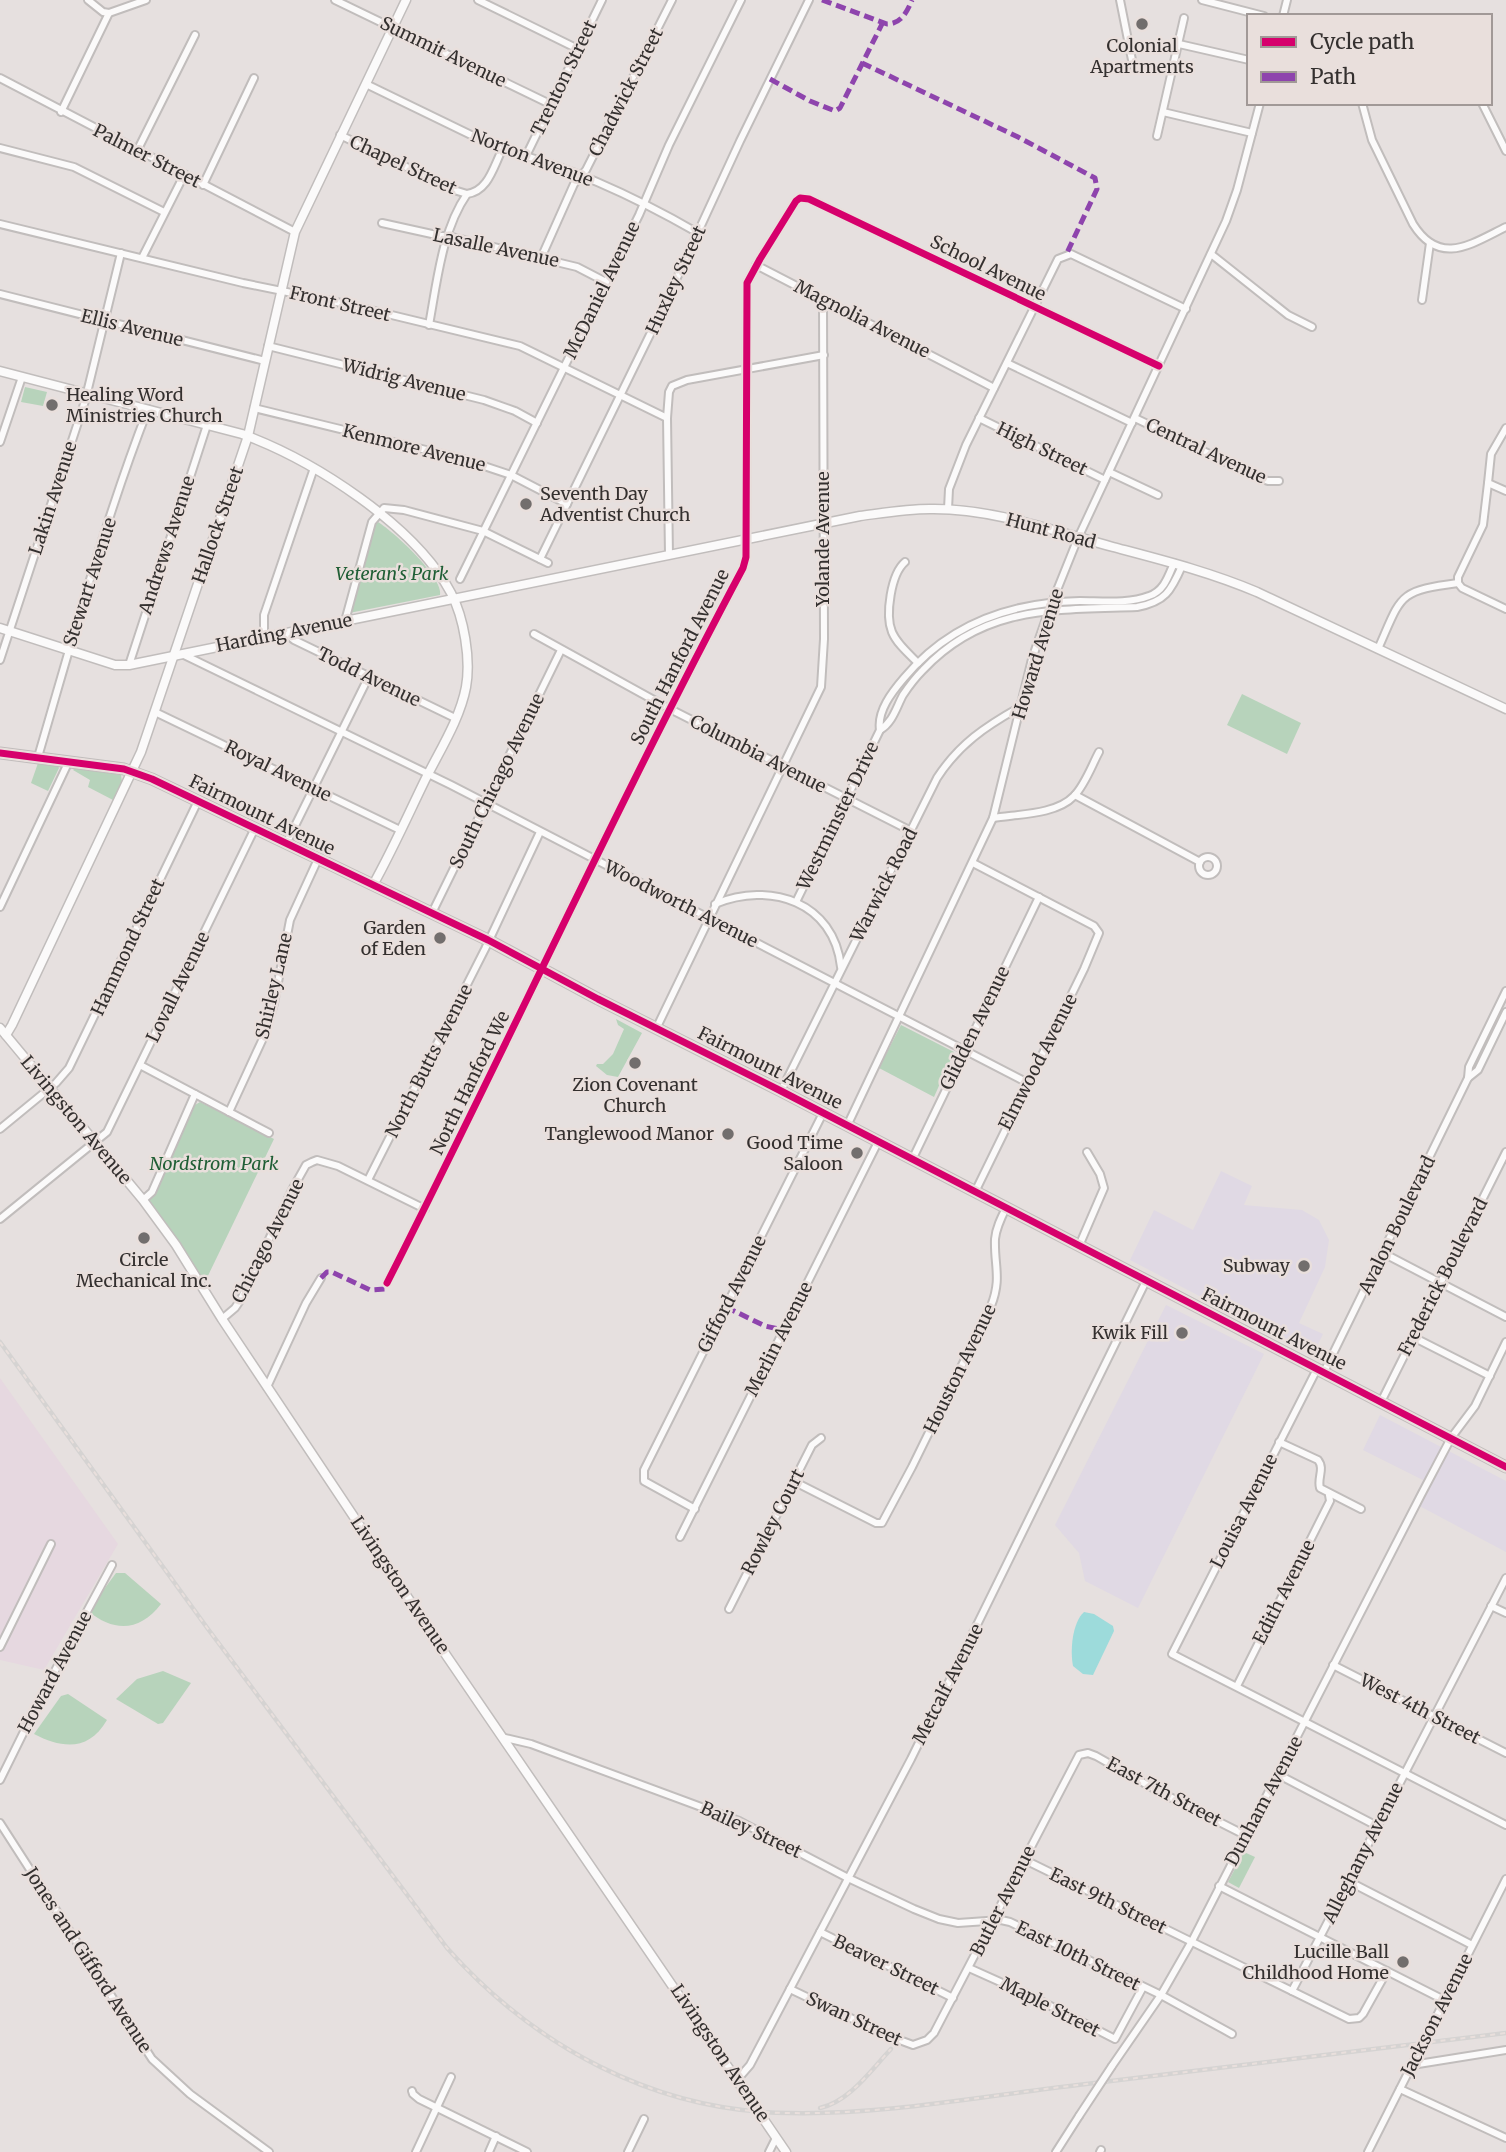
<svg xmlns="http://www.w3.org/2000/svg" width="1506" height="2152" viewBox="0 0 1506 2152" font-family="Merriweather,serif">
	<style>
		.commercial { fill: #e0d9e4 }
		.industrial { fill: #e6d8e0 }
		.green { fill: #b7d3bb }
		.water { fill: #9ddbdb }
		.lines { fill: none; stroke-linecap: round; stroke-linejoin: round }
		.minor-casing { stroke: #c1bdbc; stroke-width: 10 }
		.tertiary-casing { stroke: #c1bdbc; stroke-width: 11 }
		.primary-casing { stroke: #c1bdbc; stroke-width: 13 }
		.minor { stroke: #fbfafa; stroke-width: 6 }
		.tertiary { stroke: #fbfafa; stroke-width: 8 }
		.primary { stroke: #fbfafa; stroke-width: 10 }
		.rail-casing { stroke: #d5d3d2; stroke-width: 4.5 }
		.rail { stroke: #e9dfdc; stroke-width: 2; stroke-dasharray: 5; stroke-linecap: butt }
		.minor-bridge-casing { stroke: #c1bdbc; stroke-width: 10; stroke-linecap: butt }
		.minor-bridge { stroke: #fbfafa; stroke-width: 6 }
		.quiet { stroke: #8e44ad; stroke-width: 5; stroke-dasharray: 10 5; stroke-linecap: butt }
		.cycleway-casing { stroke: #e9dfdc; stroke-width: 11 }
		.cycleway { stroke: #d6006c; stroke-width: 7 }
		.poi-dot { fill: #726e6d; stroke: #e9dfdc; stroke-width: 2.5 }
		.labels { text-anchor: middle; stroke-width: 5; stroke-linejoin: round; paint-order: stroke }
		.poi-label { font-size: 18px; fill: #34302f; stroke: #e9dfdc; text-anchor: end }
		.street-label { font-size: 18px; fill: #34302f; stroke: #e9dfdc }
		.park-label { font-size: 18px; font-style: italic; fill: #205f36; stroke: #e9dfdc }
	</style>
	<rect width="100%" height="100%" fill="#e6e0df"/>
	<g class="commercial">
		<polygon points="1221,1171 1252,1186 1244,1205 1302,1210 1319,1220 1329,1240 1325,1267 1299,1323 1323,1334 1313,1355 1130,1260 1154,1210 1193,1230"/>
		<polygon points="1166,1305 1264,1354 1138,1608 1085,1581 1079,1553 1055,1525"/>
		<polygon points="1380,1415 1506,1481 1506,1552 1412,1502 1423,1480 1363,1450"/>
	</g>
	<polygon class="industrial" points="0,1378 118,1544 44,1670 0,1660"/>
	<g class="green">
		<polygon points="25,387 47,392 43,406 21,402"/>
		<path d="M378,522c16,10 65,55 62,73l-91,18 22,-83z"/>
		<polygon points="1242,694 1301,723 1287,754 1227,725"/>
		<polygon points="38,763 58,766 59,768 48,791 31,783"/>
		<polygon points="75,768 121,775 122,782 113,800 88,787 90,780 73,770"/>
		<polygon points="616,1019 642,1033 618,1077 607,1075 596,1066 597,1064 603,1064 613,1054 624,1029 618,1025"/>
		<polygon points="901,1025 954,1052 934,1097 879,1068"/>
		<polygon points="200,1102 274,1139 204,1284 147,1201 195,1105"/>
		<path d="M116,1573h9l36,31c-21,27 -46,29 -73,7z"/>
		<polygon points="163,1671 191,1683 163,1723 158,1724 116,1699 137,1679"/>
		<path d="M68,1694l39,26c-18,31 -44,29 -73,14l27,-38z"/>
		<polygon points="1244,1852 1255,1857 1239,1888 1228,1882"/>
	</g>
	<path class="water" d="M1084,1612l10,2 19,12 1,5 -21,44 -10,-1 -10,-8c-3,-15 -1,-43 11,-54z"/>
	<g class="lines">
		<g class="minor-casing">
			<g id="minor">
				<polyline points="88,0 103,12 109,13"/>
				<polyline points="335,0 550,104"/>
				<polyline points="478,0 578,49"/>
				<polyline points="1120,0 1133,65"/>
				<polyline points="1202,0 1264,16"/>
				<polyline points="1283,16 1287,0"/>
				<polyline points="1179,44 1249,60"/>
				<polyline points="0,78 295,232"/>
				<path d="M366,84l136,66c69,16 135,48 196,83"/>
				<path d="M1362,103l10,37 41,84c27,43 58,20 93,3"/>
				<polyline points="1482,103 1506,151"/>
				<polyline points="61,112 109,13 146,0"/>
				<polyline points="1163,112 1252,133"/>
				<polyline points="340,135 454,190 467,194"/>
				<polyline points="1157,136 1184,18"/>
				<polyline points="0,148 74,167 164,212"/>
				<polyline points="137,151 195,35"/>
				<polyline points="526,156 602,0"/>
				<polyline points="203,185 254,78"/>
				<polyline points="382,223 441,236 448,236 577,267 606,282"/>
				<polyline points="0,224 243,283 346,304 520,346 667,418"/>
				<polyline points="1211,254 1288,315 1312,327"/>
				<polyline points="142,258 184,175"/>
				<polyline points="541,258 574,184 586,170 672,0"/>
				<polyline points="756,265 994,388"/>
				<polyline points="0,294 265,361"/>
				<polyline points="1422,300 1430,243"/>
				<path d="M429,325c8,-43 13,-95 38,-131 21,-3 26,-26 35,-44"/>
				<polyline points="268,346 484,400 515,411 537,423"/>
				<polyline points="1007,363 1132,423"/>
				<polyline points="254,408 463,459 511,475 567,504"/>
				<polyline points="979,418 1105,480"/>
				<polyline points="1135,418 1259,478 1268,481 1279,481"/>
				<polyline points="1506,428 1491,454 1488,483 1506,491"/>
				<polyline points="0,442 22,377"/>
				<polyline points="1109,472 1158,495"/>
				<polyline points="948,509 949,489 966,445 1058,259 1071,254 1186,309"/>
				<polyline points="669,555 667,418 669,392 672,386 687,380 824,355"/>
				<polyline points="540,559 663,308 740,141 809,0"/>
				<path d="M905,562c-14,12 -20,53 -13,70 5,12 17,22 26,31"/>
				<polyline points="460,579 639,215 669,145 741,0"/>
				<polyline points="1458,583 1458,577 1483,525 1488,483"/>
				<polyline points="345,621 372,522 384,508 404,510 483,531 548,563"/>
				<polyline points="285,633 294,640 455,718"/>
				<polyline points="534,634 670,709 911,831"/>
				<polyline points="264,637 264,615 314,468"/>
				<path d="M1378,649c24,-54 19,-58 80,-66l4,5 44,21"/>
				<polyline points="182,654 451,785 1028,1083"/>
				<polyline points="0,660 85,401 121,253"/>
				<polyline points="129,665 207,425"/>
				<polyline points="155,712 400,830"/>
				<path d="M880,730c13,-8 16,-22 23,-35 6,-9 13,-18 20,-25 61,-65 132,-60 214,-63 28,-5 34,-16 45,-41"/>
				<path d="M38,757c34,-116 66,-235 110,-348"/>
				<polyline points="1075,795 1200,862"/>
				<path d="M993,818c24,-4 63,-3 81,-22 11,-11 18,-31 25,-44"/>
				<polyline points="286,844 369,676"/>
				<circle cx="1208" cy="866" r="9"/>
				<polyline points="973,863 1094,926 1099,933 1084,969 975,1192"/>
				<path d="M796,902l84,-172c-3,-19 12,-38 24,-52 45,-54 107,-76 176,-77 21,0 49,3 69,-5 15,-5 19,-19 25,-33"/>
				<path d="M715,904c55,-23 119,-2 126,63"/>
				<polyline points="0,907 69,761"/>
				<polyline points="432,913 561,650"/>
				<polyline points="656,1029 821,687 824,639 823,301"/>
				<polyline points="140,1065 269,1133"/>
				<polyline points="1468,1078 1469,1067 1506,991"/>
				<path d="M781,1091l156,-313c22,-34 49,-52 83,-71"/>
				<polyline points="229,1112 265,1034 274,1003 290,920 318,859"/>
				<polyline points="847,1126 993,818 1032,659 1049,610 1078,538 1226,221 1237,190 1260,103"/>
				<polyline points="0,1129 56,1083 69,1068 198,801"/>
				<polyline points="912,1160 1039,897"/>
				<polyline points="368,1180 485,949 540,832"/>
				<polyline points="143,1200 152,1192 195,1094"/>
				<polyline points="0,1219 107,1132 255,828"/>
				<polyline points="1079,1246 1104,1188 1100,1174 1087,1152"/>
				<polyline points="1383,1253 1506,1317"/>
				<path d="M387,1283c120,-237 231,-480 356,-715l3,-11 1,-274 13,-24 36,-58 4,-3 9,1 350,167"/>
				<polyline points="222,1319 235,1308 241,1299 292,1190 306,1165 312,1162 317,1160 338,1166 425,1209"/>
				<polyline points="1413,1337 1490,1376"/>
				<polyline points="1317,1369 1172,1654 1506,1825"/>
				<polyline points="1324,1372 1468,1078 1478,1070 1506,1012"/>
				<polyline points="267,1387 306,1303 321,1278"/>
				<polyline points="1381,1402 1506,1152"/>
				<path d="M1279,1442l39,18c7,9 -1,18 2,28l41,21"/>
				<path d="M795,1482l81,41h6l30,-56 79,-161c11,-28 3,-40 4,-67 1,-11 6,-21 11,-31"/>
				<polyline points="695,1509 644,1481 644,1470 823,1113"/>
				<polyline points="680,1537 878,1142"/>
				<polyline points="1491,1606 1506,1613"/>
				<polyline points="729,1609 812,1445 821,1438"/>
				<polyline points="0,1647 51,1544"/>
				<polyline points="1333,1665 1506,1753"/>
				<polyline points="1237,1686 1330,1501 1329,1495"/>
				<polyline points="505,1738 531,1744 739,1821 848,1878 914,1909 939,1919 958,1923 1001,1920 1010,1922 1161,1995 1232,2034"/>
				<polyline points="1277,1774 1377,1826"/>
				<polyline points="0,1780 43,1693 112,1565"/>
				<polyline points="0,1823 152,2059 190,2094 269,2152"/>
				<polyline points="1025,1860 1349,2019 1359,2018 1363,2014 1387,1971"/>
				<polyline points="1348,1881 1472,1945"/>
				<polyline points="1219,1886 1444,2000"/>
				<polyline points="820,1932 953,1998"/>
				<polyline points="969,1968 1027,1994 1115,2039 1143,1987"/>
				<polyline points="790,1989 886,2035 913,2045 927,2040 934,2033 1079,1755 1088,1753 1096,1756 1158,1791 1245,1835"/>
				<polyline points="1292,1991 1506,1578"/>
				<polyline points="1412,2065 1506,2050"/>
				<polyline points="1112,2066 1161,1995 1192,1941 1421,1495 1451,1438 1475,1406 1506,1342"/>
				<polyline points="737,2080 750,2065 911,1759 1146,1281"/>
				<polyline points="1400,2089 1506,2138"/>
				<polyline points="412,2091 413,2094 419,2099 527,2152"/>
				<polyline points="416,2152 451,2077"/>
				<polyline points="489,2152 496,2136"/>
				<polyline points="628,2152 644,2119"/>
				<polyline points="769,2152 776,2138"/>
				<polyline points="1056,2152 1079,2116"/>
				<polyline points="1100,2152 1101,2150"/>
				<polyline points="1368,2152 1506,1879"/>
			</g>
		</g>
		<g class="tertiary-casing">
			<g id="tertiary">
				<path d="M0,371l242,63c71,26 173,91 209,159 13,25 20,66 15,94 -6,32 -26,63 -41,93 -17,35 -33,71 -52,105"/>
				<path d="M0,628l115,37h14l731,-149c23,-3 46,-7 70,-7 62,-1 124,22 183,38 49,13 97,25 144,45l249,117"/>
				<polyline points="0,1028 143,1200 176,1245 222,1319 446,1655 786,2152"/>
				<polyline points="6,1035 12,1025 141,752 248,436 295,232 406,0"/>
			</g>
		</g>
		<g class="primary-casing">
			<polyline id="primary" points="0,753 124,769 152,779 488,940 598,999 781,1091 1506,1467"/>
		</g>
		<use href="#minor" class="minor"/>
		<use href="#tertiary" class="tertiary"/>
		<use href="#primary" class="primary"/>
		<g class="rail-casing">
			<g id="rail">
				<path d="M0,1342l208,287 239,319c87,98 208,164 342,165 97,2 193,-17 289,-28 143,-17 285,-35 428,-52"/>
				<path d="M820,2108c30,-7 51,-38 71,-59"/>
			</g>
		</g>
		<use href="#rail" class="rail"/>
		<g class="minor-bridge-casing">
			<polyline id="minor-bridge" points="1079,2116 1112,2066"/>
		</g>
		<use href="#minor-bridge" class="minor-bridge"/>
		<g class="quiet">
			<path d="M822,0l65,24c14,0 20,-12 25,-24"/>
			<polyline points="862,63 1018,137 1095,178 1097,189 1066,255"/>
			<polyline points="770,79 810,101 835,111 840,108 882,24"/>
			<polyline points="321,1278 327,1272 332,1272 370,1290 385,1289 387,1283"/>
			<polyline points="726,1307 765,1326 783,1330"/>
		</g>
		<g class="cycleway-casing">
			<g id="cycleway">
				<polyline points="0,753 124,769 152,779 488,940 598,999 781,1091 1506,1467"/>
				<path d="M387,1283c120,-237 231,-480 356,-715l3,-11 1,-274 13,-24 36,-58 4,-3 9,1 350,167"/>
			</g>
		</g>
		<use href="#cycleway" class="cycleway"/>
	</g>
	<g class="poi-dot">
		<circle cx="1142" cy="24" r="7"/>
		<circle cx="52" cy="405" r="7"/>
		<circle cx="526" cy="504" r="7"/>
		<circle cx="440" cy="938" r="7"/>
		<circle cx="635" cy="1063" r="7"/>
		<circle cx="728" cy="1134" r="7"/>
		<circle cx="857" cy="1153" r="7"/>
		<circle cx="144" cy="1238" r="7"/>
		<circle cx="1304" cy="1266" r="7"/>
		<circle cx="1182" cy="1333" r="7"/>
		<circle cx="1403" cy="1962" r="7"/>
	</g>
	<g class="labels">
		<g class="poi-label">
			<text x="1142" y="52" text-anchor="middle">Colonial<tspan x="1142" dy="21">Apartments</tspan></text>
			<text x="66" y="401" text-anchor="start">Healing Word<tspan x="66" dy="21">Ministries Church</tspan></text>
			<text x="540" y="500" text-anchor="start">Seventh Day<tspan x="540" dy="21">Adventist Church</tspan></text>
			<text x="426" y="934">Garden<tspan x="426" dy="21">of Eden</tspan></text>
			<text x="635" y="1091" text-anchor="middle">Zion Covenant<tspan x="635" dy="21">Church</tspan></text>
			<text x="714" y="1140">Tanglewood Manor</text>
			<text x="843" y="1149">Good Time<tspan x="843" dy="21">Saloon</tspan></text>
			<text x="144" y="1266" text-anchor="middle">Circle<tspan x="144" dy="21">Mechanical Inc.</tspan></text>
			<text x="1290" y="1272">Subway</text>
			<text x="1168" y="1339">Kwik Fill</text>
			<text x="1389" y="1958">Lucille Ball<tspan x="1389" dy="21">Childhood Home</tspan></text>
		</g>
		<g class="street-label">
			<text transform="translate(443 52) rotate(26)" y="6">Summit Avenue</text>
			<text transform="translate(564 78) rotate(-64)" y="6">Trenton Street</text>
			<text transform="translate(626 92) rotate(-63)" y="6">Chadwick Street</text>
			<text transform="translate(147 156) rotate(27)" y="6">Palmer Street</text>
			<text transform="translate(532 158) rotate(21)" y="6">Norton Avenue</text>
			<text transform="translate(403 165) rotate(25)" y="6">Chapel Street</text>
			<text transform="translate(496 248) rotate(12)" y="6">Lasalle Avenue</text>
			<text transform="translate(988 268) rotate(26)" y="6">School Avenue</text>
			<text transform="translate(676 280) rotate(-65)" y="6">Huxley Street</text>
			<text transform="translate(602 290) rotate(-64)" y="6">McDaniel Avenue</text>
			<text transform="translate(340 304) rotate(13)" y="6">Front Street</text>
			<text transform="translate(862 319) rotate(27)" y="6">Magnolia Avenue</text>
			<text transform="translate(132 328) rotate(14)" y="6">Ellis Avenue</text>
			<text transform="translate(404 380) rotate(14)" y="6">Widrig Avenue</text>
			<text transform="translate(414 448) rotate(14)" y="6">Kenmore Avenue</text>
			<text transform="translate(1042 449) rotate(26)" y="6">High Street</text>
			<text transform="translate(1206 451) rotate(25)" y="6">Central Avenue</text>
			<text transform="translate(53 498) rotate(-72)" y="6">Lakin Avenue</text>
			<text transform="translate(218 525) rotate(-71)" y="6">Hallock Street</text>
			<text transform="translate(1051 531) rotate(15)" y="6">Hunt Road</text>
			<text transform="translate(823 539) rotate(-90)" y="6">Yolande Avenue</text>
			<text transform="translate(167 545) rotate(-72)" y="6">Andrews Avenue</text>
			<text transform="translate(90 582) rotate(-72)" y="6">Stewart Avenue</text>
			<text transform="translate(284 633) rotate(-11)" y="6">Harding Avenue</text>
			<text transform="translate(1038 654) rotate(-73)" y="6">Howard Avenue</text>
			<text transform="translate(680 657) rotate(-63)" y="6">South Hanford Avenue</text>
			<text transform="translate(369 677) rotate(26)" y="6">Todd Avenue</text>
			<text transform="translate(758 754) rotate(27)" y="6">Columbia Avenue</text>
			<text transform="translate(278 771) rotate(26)" y="6">Royal Avenue</text>
			<text transform="translate(497 781) rotate(-64)" y="6">South Chicago Avenue</text>
			<text transform="translate(262 815) rotate(26)" y="6">Fairmount Avenue</text>
			<text transform="translate(838 816) rotate(-64)" y="6">Westminster Drive</text>
			<text transform="translate(884 885) rotate(-63)" y="6">Warwick Road</text>
			<text transform="translate(681 904) rotate(27)" y="6">Woodworth Avenue</text>
			<text transform="translate(128 947) rotate(-65)" y="6">Hammond Street</text>
			<text transform="translate(274 986) rotate(-77)" y="6">Shirley Lane</text>
			<text transform="translate(178 987) rotate(-64)" y="6">Lovall Avenue</text>
			<text transform="translate(975 1028) rotate(-64)" y="6">Glidden Avenue</text>
			<text transform="translate(429 1061) rotate(-63)" y="6">North Butts Avenue</text>
			<text transform="translate(1038 1062) rotate(-63)" y="6">Elmwood Avenue</text>
			<text transform="translate(770 1068) rotate(27)" y="6">Fairmount Avenue</text>
			<text transform="translate(470 1083) rotate(-64)" y="6">North Hanford We</text>
			<text transform="translate(76 1120) rotate(50)" y="6">Livingston Avenue</text>
			<text transform="translate(1397 1225) rotate(-64)" y="6">Avalon Boulevard</text>
			<text transform="translate(268 1241) rotate(-63)" y="6">Chicago Avenue</text>
			<text transform="translate(1443 1277) rotate(-63)" y="6">Frederick Boulevard</text>
			<text transform="translate(732 1294) rotate(-63)" y="6">Gifford Avenue</text>
			<text transform="translate(1274 1329) rotate(27)" y="6">Fairmount Avenue</text>
			<text transform="translate(779 1339) rotate(-63)" y="6">Merlin Avenue</text>
			<text transform="translate(960 1369) rotate(-64)" y="6">Houston Avenue</text>
			<text transform="translate(1244 1511) rotate(-63)" y="6">Louisa Avenue</text>
			<text transform="translate(773 1522) rotate(-63)" y="6">Rowley Court</text>
			<text transform="translate(400 1585) rotate(56)" y="6">Livingston Avenue</text>
			<text transform="translate(1284 1592) rotate(-63)" y="6">Edith Avenue</text>
			<text transform="translate(55 1672) rotate(-62)" y="6">Howard Avenue</text>
			<text transform="translate(948 1684) rotate(-63)" y="6">Metcalf Avenue</text>
			<text transform="translate(1420 1709) rotate(27)" y="6">West 4th Street</text>
			<text transform="translate(1164 1792) rotate(28)" y="6">East 7th Street</text>
			<text transform="translate(1264 1801) rotate(-62)" y="6">Dunham Avenue</text>
			<text transform="translate(751 1830) rotate(25)" y="6">Bailey Street</text>
			<text transform="translate(1363 1853) rotate(-63)" y="6">Alleghany Avenue</text>
			<text transform="translate(1003 1901) rotate(-63)" y="6">Butler Avenue</text>
			<text transform="translate(1108 1901) rotate(26)" y="6">East 9th Street</text>
			<text transform="translate(1078 1956) rotate(26)" y="6">East 10th Street</text>
			<text transform="translate(88 1960) rotate(57)" y="6">Jones and Gifford Avenue</text>
			<text transform="translate(886 1965) rotate(26)" y="6">Beaver Street</text>
			<text transform="translate(1050 2007) rotate(27)" y="6">Maple Street</text>
			<text transform="translate(1437 2015) rotate(-63)" y="6">Jackson Avenue</text>
			<text transform="translate(854 2019) rotate(25)" y="6">Swan Street</text>
			<text transform="translate(720 2053) rotate(56)" y="6">Livingston Avenue</text>
		</g>
		<g class="park-label">
			<text x="392" y="580">Veteran's Park</text>
			<text x="214" y="1170">Nordstrom Park</text>
		</g>
	</g>
	<rect x="1247" y="14" width="245" height="91" fill="#e9dfdc" stroke="#a19997" stroke-width="2"/>
	<rect x="1261" y="37" width="35" height="10" fill="#d6006c" stroke="#a19997" stroke-width="2"/>
	<text x="1310" y="49" font-size="21" fill="#34302f">Cycle path</text>
	<rect x="1261" y="72" width="35" height="10" fill="#8e44ad" stroke="#a19997" stroke-width="2"/>
	<text x="1310" y="84" font-size="21" fill="#34302f">Path</text>
</svg>
